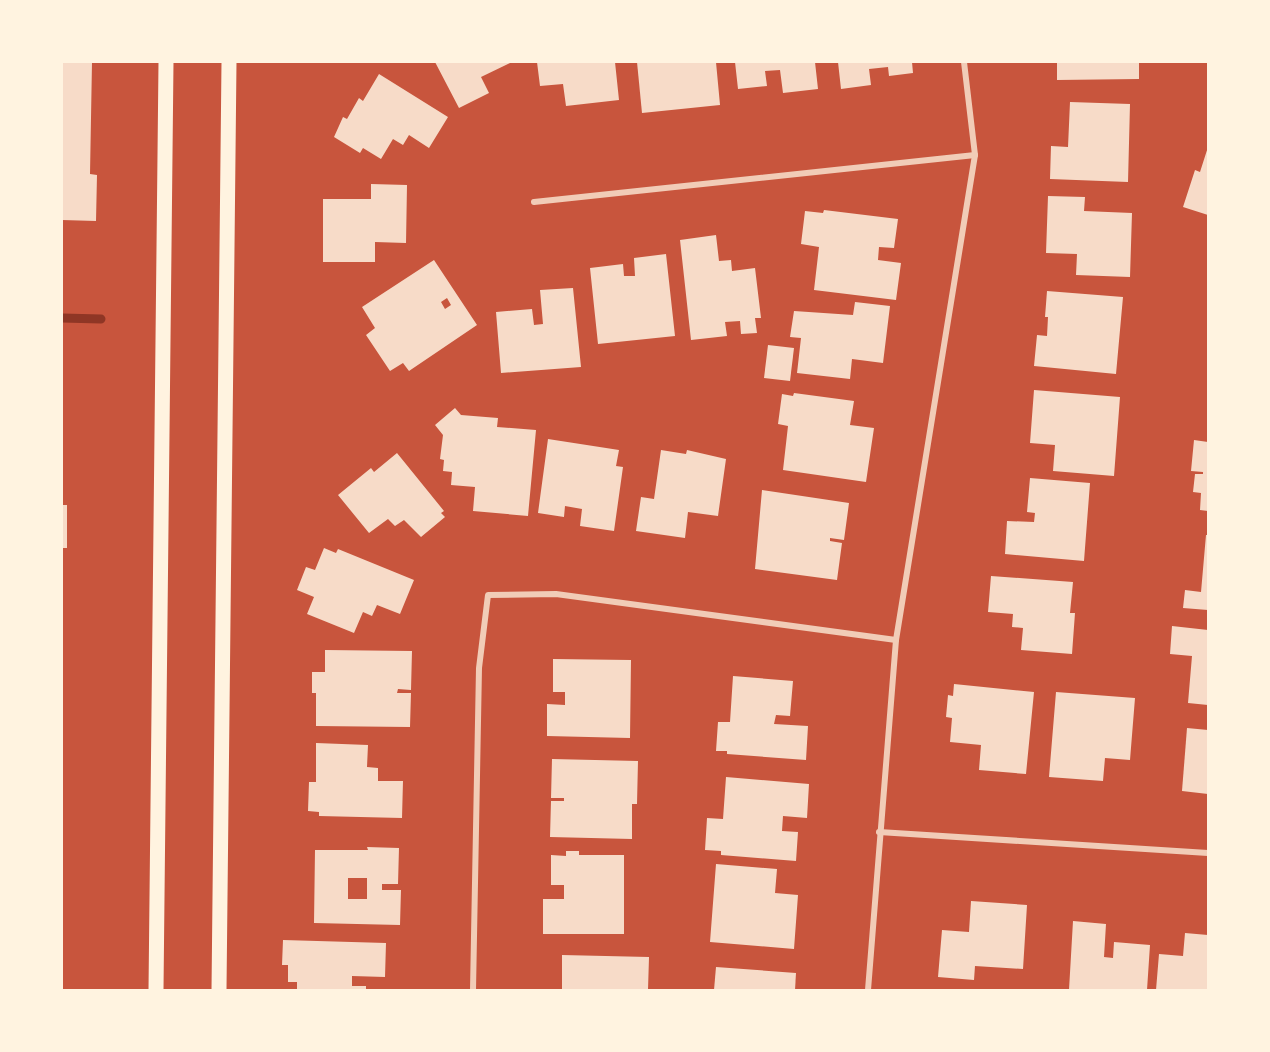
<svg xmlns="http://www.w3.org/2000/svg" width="1270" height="1052" viewBox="0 0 1270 1052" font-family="'Nunito Sans',sans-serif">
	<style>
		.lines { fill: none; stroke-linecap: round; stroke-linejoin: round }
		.stream { stroke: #8f3625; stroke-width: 9 }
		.building { fill: #f7dbc8; fill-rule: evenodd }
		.minor { stroke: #f1ccb7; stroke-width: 6 }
		.primary { stroke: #fff3e0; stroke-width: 15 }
	</style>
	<rect width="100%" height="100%" fill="#c8553d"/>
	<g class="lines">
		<polyline class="stream" points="62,318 101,319"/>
	</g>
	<g class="building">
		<polygon points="62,62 92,62 90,174 97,175 96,221 62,220"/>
		<polygon points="435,62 512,62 481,77 489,93 459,108"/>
		<polygon points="537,62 615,62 619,100 566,106 563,84 540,86"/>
		<polygon points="637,62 716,62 720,105 642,113"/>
		<polygon points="735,62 815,62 818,89 783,93 780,70 765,71 767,86 738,89"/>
		<polygon points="838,62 912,62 913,73 889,76 888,67 869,69 871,85 841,89"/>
		<polygon points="1057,62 1139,62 1139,79 1057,80"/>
		<polygon points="379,74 448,117 429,148 409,135 403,145 393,139 381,159 363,148 360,153 334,137 343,117 347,119 359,98 363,101"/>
		<polygon points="1070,102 1130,104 1128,182 1050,179 1051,146 1068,147"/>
		<polygon points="1208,147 1208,215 1183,207 1195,170 1200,172"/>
		<polygon points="371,184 407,185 406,243 375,242 375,262 323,262 323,199 371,199"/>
		<polygon points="1048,196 1085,197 1084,211 1132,213 1130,277 1076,275 1077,254 1046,253"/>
		<polygon points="824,210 898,219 894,248 879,247 878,260 901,263 896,300 814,290 819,247 801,244 805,211 823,213"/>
		<polygon points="716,235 719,261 731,260 732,271 755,268 761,318 755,318 757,333 741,334 740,321 725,322 727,336 691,340 680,240"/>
		<polygon points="666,254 675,336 598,344 590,268 623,264 624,276 635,276 634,258"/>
		<path d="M434,260l43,65 -68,46 -6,-8 -13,8 -24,-36 9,-7 -13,-21zM447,298l4,7 -6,4 -4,-7z"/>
		<polygon points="573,288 581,367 501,373 496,312 532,309 534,325 543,324 540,290"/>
		<polygon points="1047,291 1123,297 1116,374 1034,366 1037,335 1047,336 1048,317 1045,317"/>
		<polygon points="855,302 890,306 883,363 852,359 850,379 797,373 801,338 790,337 794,311 853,315"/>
		<polygon points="768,345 794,348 790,381 764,378"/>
		<polygon points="1034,390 1120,397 1114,476 1053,471 1055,445 1030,443"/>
		<polygon points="794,393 854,401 850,425 874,428 866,482 783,470 788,426 778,424 782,394 793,396"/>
		<polygon points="455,408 461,415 498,418 497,427 536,430 528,516 473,511 475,487 451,485 452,472 443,471 444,460 440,459 443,435 435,425"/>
		<polygon points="548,439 619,450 616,466 623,467 614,531 580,526 582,509 565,506 564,517 538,513"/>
		<polygon points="1194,440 1208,442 1208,511 1200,510 1201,493 1193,492 1195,474 1203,474 1203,472 1191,471"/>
		<polygon points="661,450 686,454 687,450 726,459 718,516 688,512 685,538 636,531 641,497 654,499"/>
		<polygon points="397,453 444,511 441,513 445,517 421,537 404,520 395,526 388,519 369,533 338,495 371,468 374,472"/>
		<polygon points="1030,478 1090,483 1084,561 1005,554 1007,521 1034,522 1035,513 1027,512"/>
		<polygon points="762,490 849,503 844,540 830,538 830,541 842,543 837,580 755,569"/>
		<rect x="62" y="505" width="5" height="43"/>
		<polygon points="1206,535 1208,535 1208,610 1183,608 1185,590 1201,592"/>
		<polygon points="324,548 336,553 338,549 414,580 400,614 377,605 372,616 363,612 354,633 307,614 314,597 297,590 306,567 315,570"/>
		<polygon points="991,576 1073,582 1070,613 1075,613 1072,654 1021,650 1023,628 1012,627 1013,614 988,612"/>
		<polygon points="1172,626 1208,630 1208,705 1188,703 1192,656 1170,654"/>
		<polygon points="325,650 412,651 411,690 398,689 397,693 411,693 410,727 316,726 316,693 312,693 312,672 325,672"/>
		<polygon points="553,659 631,660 630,738 547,736 547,704 565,705 565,692 553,692"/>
		<polygon points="733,676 793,681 790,716 776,715 774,724 808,726 806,760 727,754 727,751 716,751 718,722 730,722"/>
		<polygon points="954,684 1034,692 1026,774 979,770 981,745 950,742 952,718 946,717 948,695 953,696"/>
		<polygon points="1056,692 1135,698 1130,760 1105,758 1103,781 1049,777"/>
		<polygon points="1187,728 1208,730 1208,794 1182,791"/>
		<polygon points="316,743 368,745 367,767 378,768 378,781 403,781 402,818 319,816 319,812 308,811 309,782 316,782"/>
		<polygon points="552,759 638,761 637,804 632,804 632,839 550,837 551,801 564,801 564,798 551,798"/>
		<polygon points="726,777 809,784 807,818 783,816 782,831 798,832 796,861 721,855 721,851 705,850 707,818 723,819"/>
		<path d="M367,847l32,1 -1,36h-16v6h19l-1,35 -86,-2 1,-73h53zM348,878h19v21h-19z"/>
		<polygon points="566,851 579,851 579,855 624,855 624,934 543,934 543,899 564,899 564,885 551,885 551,855 566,856"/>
		<polygon points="716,864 777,869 775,893 798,895 794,949 710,942"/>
		<polygon points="971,901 1027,905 1023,969 975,966 974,980 938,977 942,930 969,932"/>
		<polygon points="1073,921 1106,924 1104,957 1113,958 1114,942 1150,945 1147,990 1069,990"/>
		<polygon points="1185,933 1208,935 1208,990 1156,990 1159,954 1183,956"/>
		<polygon points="283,940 386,943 385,977 352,976 352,986 366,986 366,990 297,990 297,982 288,982 288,965 282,965"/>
		<polygon points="562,955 649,957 648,990 562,990"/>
		<polygon points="716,967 796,973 795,990 714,990"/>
	</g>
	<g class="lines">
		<g class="minor">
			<polyline points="534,202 975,155"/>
			<polyline points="879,832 1208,853"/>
			<polyline points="473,990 479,668 488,595 556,594 896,640"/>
			<polyline points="868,990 896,640 975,155 964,62"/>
		</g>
		<g class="primary">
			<polyline points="156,990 166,62"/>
			<polyline points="219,990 229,62"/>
		</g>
	</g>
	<rect width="1270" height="1052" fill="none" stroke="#fff3e0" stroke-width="126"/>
</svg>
